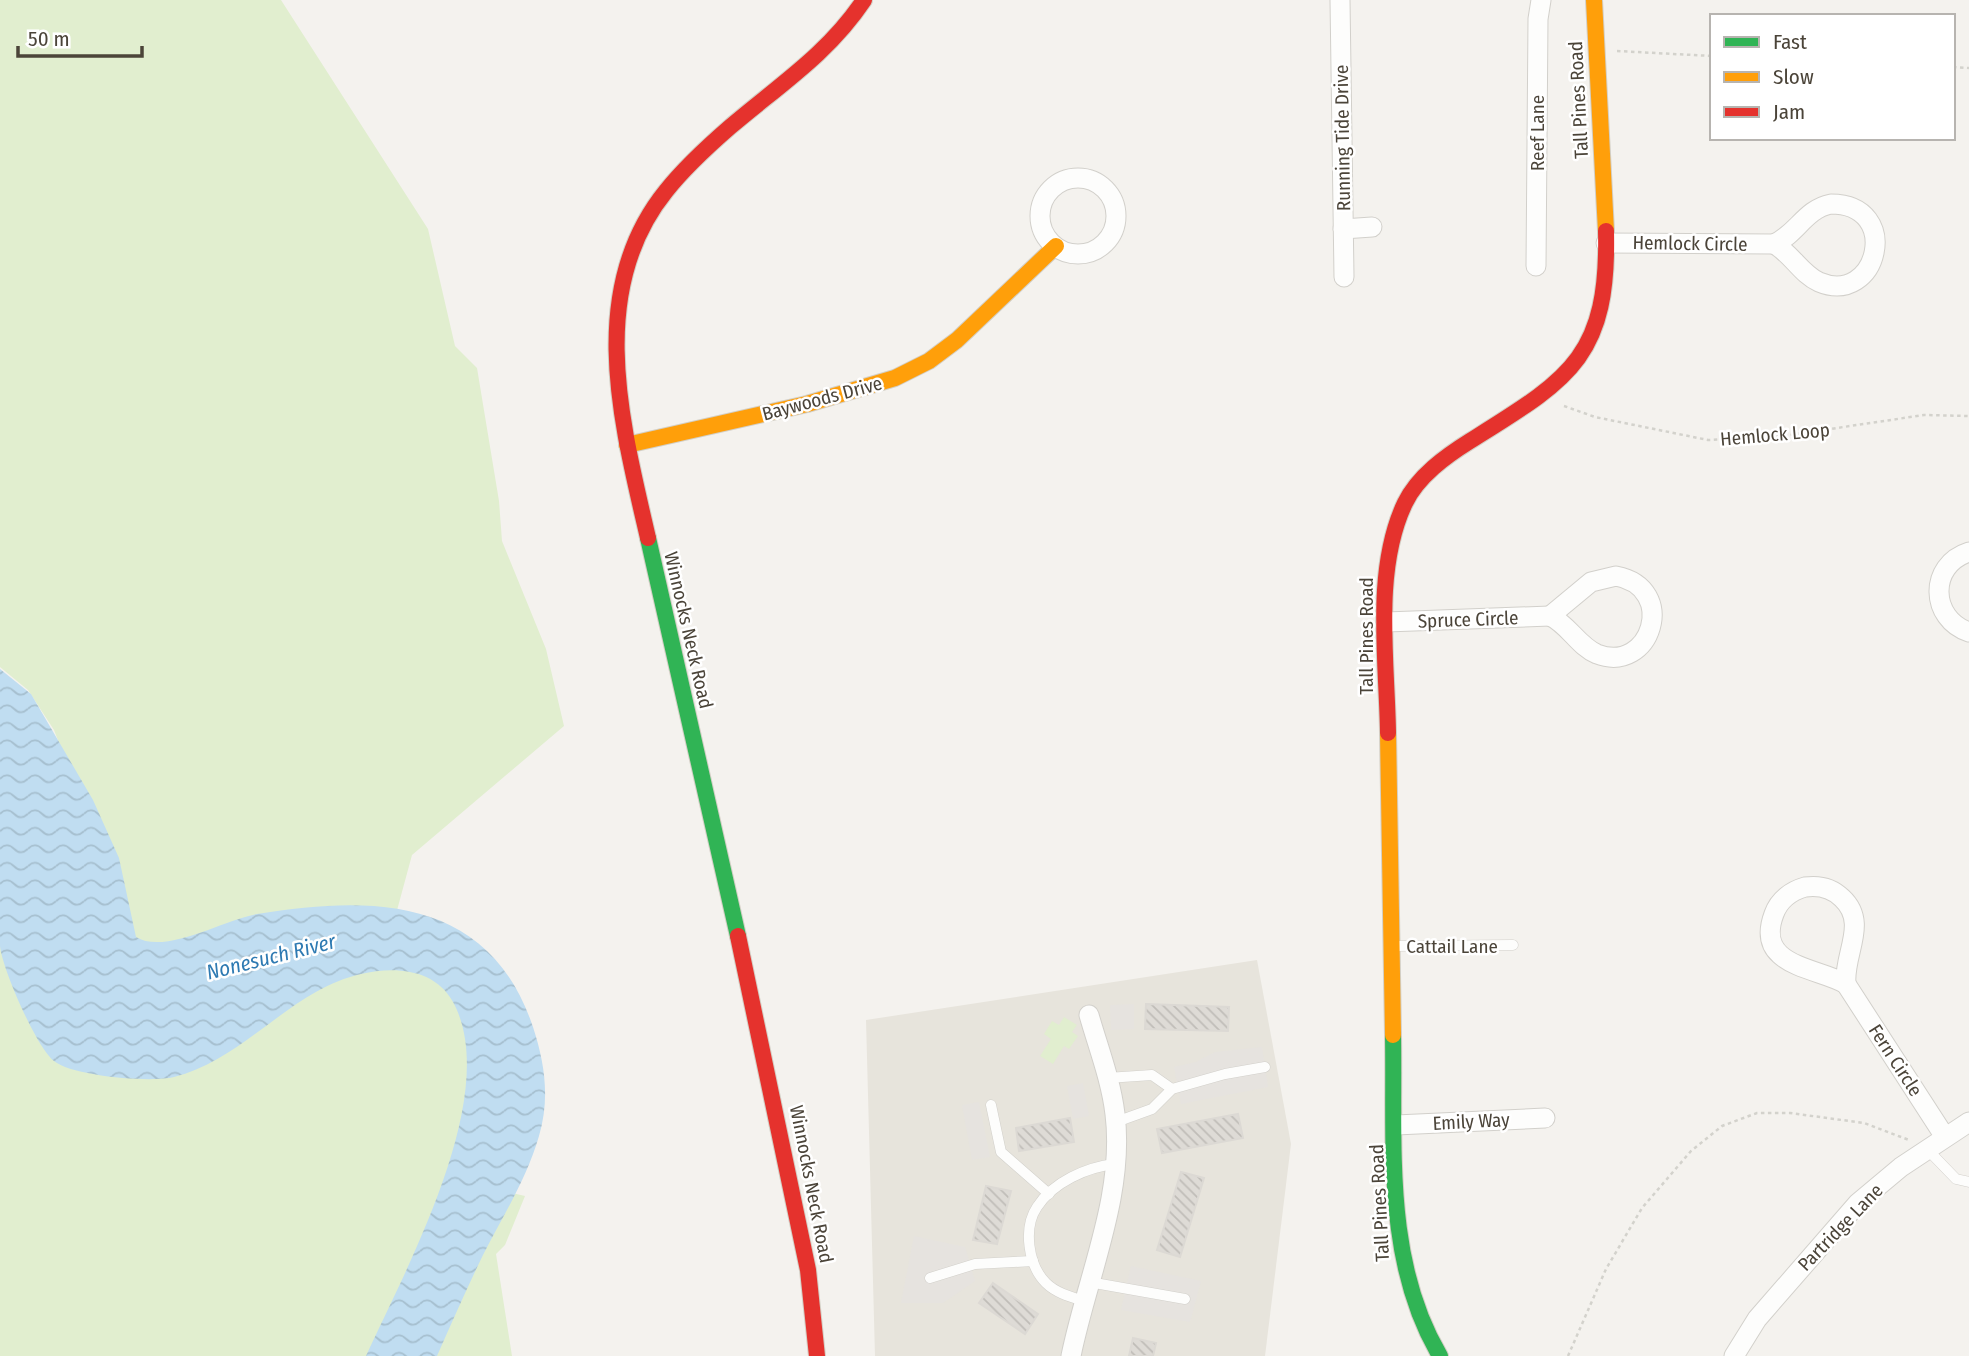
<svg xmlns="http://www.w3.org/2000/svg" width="1969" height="1356" viewBox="0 0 1969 1356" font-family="'Fira Sans Condensed',sans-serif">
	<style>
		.residential { fill: #e7e4dc }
		.green { fill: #e1eecf }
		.parking { fill: #e6e3df }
		.water { fill: url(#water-waves) }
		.building { fill: url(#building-back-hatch); stroke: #dcd9d4; stroke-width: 2 }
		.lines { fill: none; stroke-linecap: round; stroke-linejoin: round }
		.lane-casing { stroke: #d2d0cb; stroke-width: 11 }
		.street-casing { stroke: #d2d0cb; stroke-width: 21 }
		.fast-casing { stroke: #d3cfc5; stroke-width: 18 }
		.slow-casing { stroke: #d3cfc5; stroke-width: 18 }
		.jam-casing { stroke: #d3cfc5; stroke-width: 18 }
		.path { stroke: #d3d2cc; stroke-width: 2.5; stroke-dasharray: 3.5 3.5; stroke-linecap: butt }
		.lane { stroke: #fdfdfc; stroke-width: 10 }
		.street { stroke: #fdfdfc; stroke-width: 19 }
		.fast { stroke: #30b455; stroke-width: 16 }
		.slow { stroke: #ff9f0a; stroke-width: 16 }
		.jam { stroke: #e5322d; stroke-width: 16 }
		.labels { text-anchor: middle; stroke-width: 5; stroke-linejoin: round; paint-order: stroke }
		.street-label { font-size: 19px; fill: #4b4439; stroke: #fff }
		.water-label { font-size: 21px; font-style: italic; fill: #2e7ab2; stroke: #fff }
	</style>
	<defs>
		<pattern id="water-waves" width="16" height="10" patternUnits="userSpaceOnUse" patternTransform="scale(1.75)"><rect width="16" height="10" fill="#c0ddf1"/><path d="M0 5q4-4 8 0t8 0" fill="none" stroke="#a6bfcf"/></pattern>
		<pattern id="building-back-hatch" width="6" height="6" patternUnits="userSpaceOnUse" patternTransform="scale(1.75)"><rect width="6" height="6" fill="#dedbd6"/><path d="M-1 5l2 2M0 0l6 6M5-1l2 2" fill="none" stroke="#c0bdb8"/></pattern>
	</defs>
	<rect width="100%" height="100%" fill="#f4f2ee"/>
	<polygon class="residential" points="1257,960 1291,1144 1265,1356 875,1356 866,1020"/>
	<g class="green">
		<polygon points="0,0 281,0 428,229 455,346 477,368 499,501 502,541 546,649 564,726 412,855 396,914 140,952 54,730 28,690 0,667"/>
		<polygon points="0,929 331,979 405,963 461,995 472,1093 448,1178 525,1196 505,1245 496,1254 512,1356 0,1356"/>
		<polygon points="1064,1017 1077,1025 1072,1032 1078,1036 1069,1049 1064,1046 1053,1064 1040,1056 1051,1039 1044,1034 1052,1021 1059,1025"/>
	</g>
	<g class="parking">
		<polygon points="1134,1004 1134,1029 1111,1030 1110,1005"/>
		<polygon points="1262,1047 1268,1087 1181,1104 1174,1067 1196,1062 1215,1052"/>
		<polygon points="1083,1083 1089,1116 1073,1119 1067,1086"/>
		<polygon points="979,1102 990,1157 972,1160 962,1105"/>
		<polygon points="914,1236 965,1247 975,1281 943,1303 901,1303"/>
		<polygon points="1131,1266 1201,1281 1190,1322 1121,1310"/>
	</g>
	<path class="water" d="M0,669l31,25 62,106 26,58 17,79c29,18 87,-17 121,-23 116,-19 232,-18 276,113 12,37 17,71 6,109 -12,42 -36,80 -56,119 -16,33 -31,67 -46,101h-71c39,-86 137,-262 87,-354 -18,-33 -58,-36 -92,-28 -71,16 -117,86 -187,103 -23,6 -102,-1 -120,-16 -18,-14 -52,-93 -54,-115 0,-31 0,-62 0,-93 0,-61 0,-123 0,-184z"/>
	<g class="building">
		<polygon points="1146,1004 1229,1007 1228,1031 1145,1029"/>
		<polygon points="1238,1114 1243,1138 1162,1153 1157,1129"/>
		<polygon points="1070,1118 1074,1142 1019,1151 1016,1128"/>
		<polygon points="1181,1172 1204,1178 1180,1257 1157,1250"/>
		<polygon points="986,1186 1011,1191 997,1244 973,1240"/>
		<polygon points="993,1283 1038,1314 1025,1334 979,1303"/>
		<polygon points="1133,1338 1156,1343 1153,1356 1129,1356"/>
	</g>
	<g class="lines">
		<g class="lane-casing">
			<g id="lane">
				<polyline points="1395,946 1513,945"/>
				<polyline points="1107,1078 1152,1075 1172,1089"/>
				<polyline points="991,1105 1001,1152 1049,1194"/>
				<polyline points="1116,1122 1152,1109 1172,1089 1225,1074 1265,1067"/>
				<polyline points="1927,1149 1956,1179 1969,1182"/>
				<polyline points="930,1278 975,1264 1033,1261"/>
				<polyline points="1089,1282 1185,1299"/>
				<path d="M1084,1301c-13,-4 -28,-8 -38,-18 -18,-18 -23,-55 -9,-76 16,-25 50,-40 78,-43"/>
			</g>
		</g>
		<g class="street-casing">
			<g id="street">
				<polyline points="1340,0 1344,277"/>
				<circle cx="1078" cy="216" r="38"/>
				<path d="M1831,204c72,0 47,103 -12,78 -18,-8 -27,-28 -45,-38 23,-10 31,-35 57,-40z"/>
				<polyline points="1343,229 1372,227"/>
				<polyline points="1606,243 1774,244"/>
				<polyline points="1536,266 1538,19 1541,0"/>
				<path d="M1969,552c-41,13 -39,67 0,80"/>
				<path d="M1616,576c63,12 35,99 -19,78 -19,-8 -28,-29 -47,-38l41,-34z"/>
				<polyline points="1386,622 1550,616"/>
				<path d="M1805,887c14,-2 27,1 37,11 27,25 1,56 4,86 -29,-17 -92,-17 -72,-70 5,-14 17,-23 31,-27z"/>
				<polyline points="1846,984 1945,1137"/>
				<polyline points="1396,1125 1545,1118"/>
				<path d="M1071,1356c16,-79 54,-161 44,-242 -4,-34 -17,-67 -26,-99"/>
				<polyline points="1734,1356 1757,1319 1858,1203 1901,1167 1969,1122"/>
			</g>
		</g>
		<g class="fast-casing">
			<g id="fast">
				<polyline points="648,538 738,936"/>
				<path d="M1393,1035c2,108 -10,225 47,321"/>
			</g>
		</g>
		<g class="slow-casing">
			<g id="slow">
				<polyline points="1594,0 1606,231"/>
				<polyline points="627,445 807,404 895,378 929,361 957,340 1056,246"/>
				<polyline points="1388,733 1393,1035"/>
			</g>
		</g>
		<g class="jam-casing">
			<g id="jam">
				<path d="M648,538c-26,-113 -63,-247 18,-347 19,-24 41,-44 64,-64 48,-41 98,-73 134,-127"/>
				<path d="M1388,733c-1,-73 -15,-163 17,-230 13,-27 41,-47 65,-62 99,-62 139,-83 136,-210"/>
				<polyline points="738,936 808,1270 817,1356"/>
			</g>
		</g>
		<g class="path">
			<polyline points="1617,51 1712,56"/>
			<polyline points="1953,67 1969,68"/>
			<polyline points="1564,406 1595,417 1708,440 1783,436 1924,415 1969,416"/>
			<polyline points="1568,1356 1606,1269 1642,1208 1691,1151 1722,1126 1757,1113 1790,1113 1864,1123 1909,1140"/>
		</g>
		<use href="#lane" class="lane"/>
		<use href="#street" class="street"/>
		<use href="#fast" class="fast"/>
		<use href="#slow" class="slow"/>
		<use href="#jam" class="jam"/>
	</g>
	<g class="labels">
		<g class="street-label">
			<text transform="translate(1578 100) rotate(-93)" y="7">Tall Pines Road</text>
			<text transform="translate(1537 133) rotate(-90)" y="7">Reef Lane</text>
			<text transform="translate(1342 138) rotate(-91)" y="7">Running Tide Drive</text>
			<text transform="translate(1690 243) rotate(1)" y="7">Hemlock Circle</text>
			<text transform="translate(822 398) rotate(-15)" y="7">Baywoods Drive</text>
			<text transform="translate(1775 434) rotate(-5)" y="7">Hemlock Loop</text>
			<text transform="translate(1468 619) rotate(-2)" y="7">Spruce Circle</text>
			<text transform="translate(689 630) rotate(77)" y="7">Winnocks Neck Road</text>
			<text transform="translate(1366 636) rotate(-90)" y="7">Tall Pines Road</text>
			<text x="1452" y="953">Cattail Lane</text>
			<text transform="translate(1896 1060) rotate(57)" y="7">Fern Circle</text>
			<text transform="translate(1471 1121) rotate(-3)" y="7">Emily Way</text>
			<text transform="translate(812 1184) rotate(79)" y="7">Winnocks Neck Road</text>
			<text transform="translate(1379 1203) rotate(-93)" y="7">Tall Pines Road</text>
			<text transform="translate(1840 1227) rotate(-46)" y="7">Partridge Lane</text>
		</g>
		<g class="water-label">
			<text transform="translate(271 957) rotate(-14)" y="7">Nonesuch River</text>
		</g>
	</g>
	<rect x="1710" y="14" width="245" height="126" fill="#ffffff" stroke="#b7b4b0" stroke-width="2"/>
	<rect x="1724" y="37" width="35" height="10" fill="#30b455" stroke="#b7b4b0" stroke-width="2"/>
	<text x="1773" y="49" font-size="21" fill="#4b4439">Fast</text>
	<rect x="1724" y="72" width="35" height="10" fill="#ff9f0a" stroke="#b7b4b0" stroke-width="2"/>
	<text x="1773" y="84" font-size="21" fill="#4b4439">Slow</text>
	<rect x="1724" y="107" width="35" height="10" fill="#e5322d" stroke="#b7b4b0" stroke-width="2"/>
	<text x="1773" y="119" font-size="21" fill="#4b4439">Jam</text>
	<path d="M18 46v10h124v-10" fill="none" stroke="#4b4439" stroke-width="3.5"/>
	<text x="28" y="46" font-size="21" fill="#4b4439" stroke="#ffffff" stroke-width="5" paint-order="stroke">50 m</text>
</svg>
